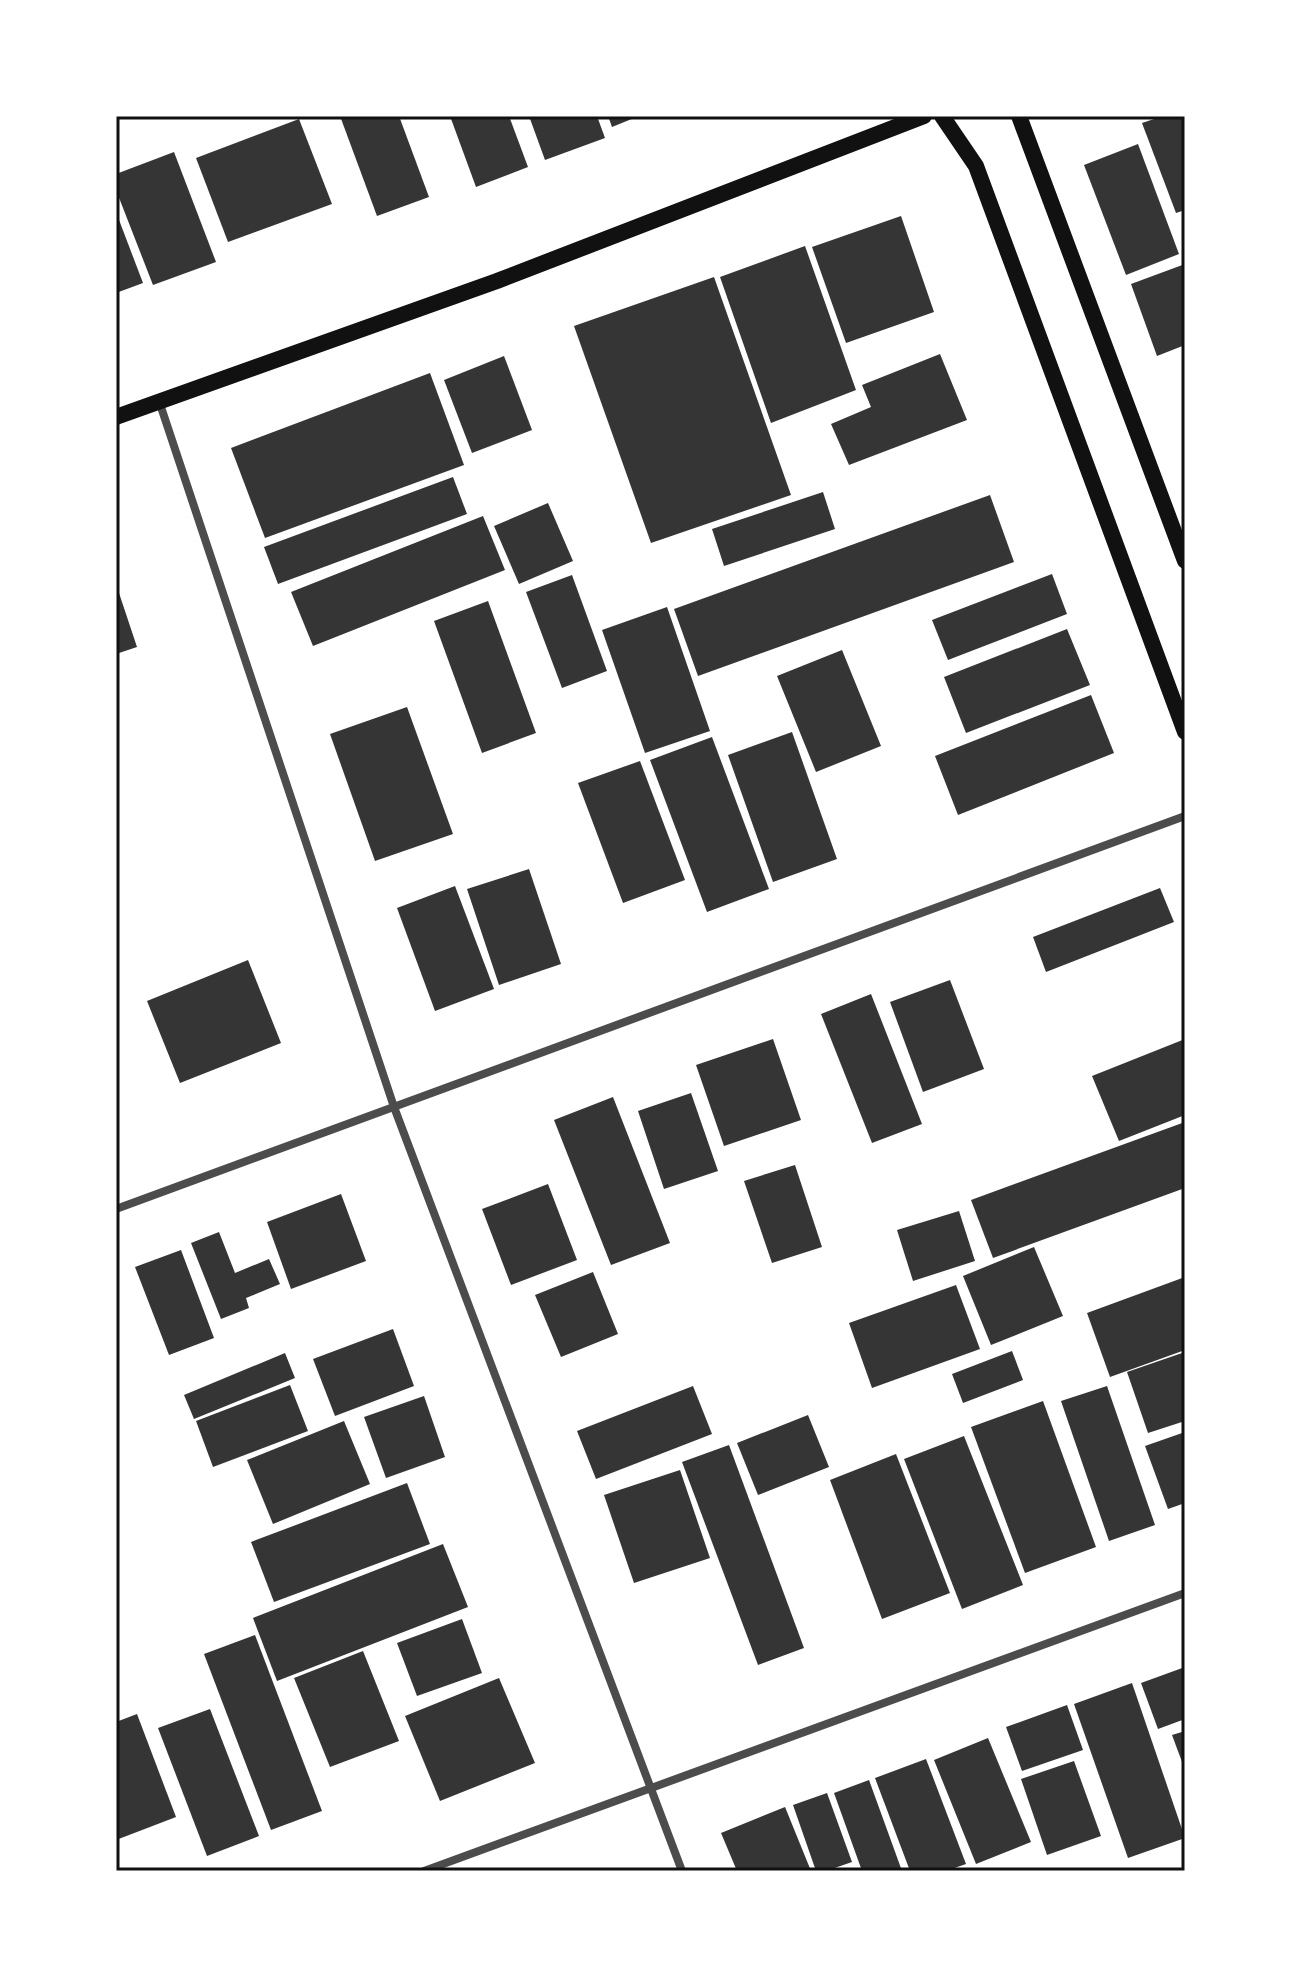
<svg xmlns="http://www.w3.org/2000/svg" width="1301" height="1987" viewBox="0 0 1301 1987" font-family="'Sofia Sans Condensed',sans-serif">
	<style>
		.building { fill: #353535 }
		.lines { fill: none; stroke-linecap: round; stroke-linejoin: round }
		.minor { stroke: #4c4c4c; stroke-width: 8 }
		.secondary { stroke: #111; stroke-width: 16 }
		.neatline { fill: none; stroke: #111; stroke-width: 3 }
	</style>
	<rect width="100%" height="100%" fill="#fff"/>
	<g class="building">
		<polygon points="340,116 399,116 429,197 377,216"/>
		<polygon points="450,116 509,116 528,167 476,187"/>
		<polygon points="529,116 597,116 605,138 545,160"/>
		<polygon points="608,116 639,116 612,127"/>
		<polygon points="1163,116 1185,116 1185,210 1176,213 1142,123"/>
		<polygon points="299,119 332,204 228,242 196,158"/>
		<polygon points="1138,144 1179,254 1126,275 1084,165"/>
		<polygon points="174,152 216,262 153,285 116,190 116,174"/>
		<polygon points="116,212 143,283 116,293"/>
		<polygon points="901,216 934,312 846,343 812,247"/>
		<polygon points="805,246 856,390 771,423 720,277"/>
		<polygon points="1185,264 1185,345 1157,356 1131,284"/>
		<polygon points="714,277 791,495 651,543 574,326"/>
		<polygon points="940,354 967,420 849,465 831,424 871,407 862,385"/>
		<polygon points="504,356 532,430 472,453 444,380"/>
		<polygon points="430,373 464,465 265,538 231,448"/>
		<polygon points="453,477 467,514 278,584 264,547"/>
		<polygon points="823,492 835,529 724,566 712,529"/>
		<polygon points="990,495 1014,562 698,676 674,609"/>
		<polygon points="548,503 573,561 519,584 494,526"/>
		<polygon points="483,516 505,570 313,646 291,592"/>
		<polygon points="1052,574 1067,614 948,660 932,620"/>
		<polygon points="572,575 607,671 562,688 526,592"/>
		<polygon points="116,584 137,647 116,654"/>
		<polygon points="488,601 536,733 482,753 434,621"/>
		<polygon points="667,607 710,731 645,753 602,630"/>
		<polygon points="1067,629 1090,685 966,733 944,677"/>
		<polygon points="842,650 881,746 816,772 777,676"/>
		<polygon points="1091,695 1114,753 958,815 935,756"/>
		<polygon points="407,707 453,834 375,861 330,734"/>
		<polygon points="792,732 837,859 773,882 728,755"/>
		<polygon points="712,737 769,889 707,912 650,760"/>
		<polygon points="640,761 685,880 623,903 578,783"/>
		<polygon points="529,869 561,964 499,985 467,889"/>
		<polygon points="455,886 494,989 435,1011 397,908"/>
		<polygon points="1160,888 1174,922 1046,972 1033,937"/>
		<polygon points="248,960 281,1043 180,1083 147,1001"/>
		<polygon points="950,980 984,1069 923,1092 890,1002"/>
		<polygon points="871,994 922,1124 872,1143 821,1014"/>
		<polygon points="773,1039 801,1120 724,1146 696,1065"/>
		<polygon points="1185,1039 1185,1115 1119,1141 1092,1076"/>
		<polygon points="691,1093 718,1171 664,1189 638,1111"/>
		<polygon points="613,1097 670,1243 611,1265 554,1120"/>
		<polygon points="1185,1122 1185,1188 993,1258 971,1200"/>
		<polygon points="795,1165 822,1247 772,1263 744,1181"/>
		<polygon points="548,1184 577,1260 511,1285 482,1209"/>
		<polygon points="341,1194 366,1261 291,1289 267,1222"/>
		<polygon points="959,1211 975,1261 913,1281 897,1230"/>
		<polygon points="219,1232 235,1273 269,1259 280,1284 246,1298 249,1308 221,1319 191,1243"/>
		<polygon points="1034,1247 1063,1316 991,1345 963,1276"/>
		<polygon points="181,1250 214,1338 169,1355 135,1267"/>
		<polygon points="593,1272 618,1334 561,1357 535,1295"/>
		<polygon points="1185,1277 1185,1350 1110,1377 1087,1313"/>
		<polygon points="956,1285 980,1349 872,1388 849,1323"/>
		<polygon points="393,1329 414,1386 335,1416 313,1359"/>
		<polygon points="1012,1351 1023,1380 963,1403 952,1374"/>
		<polygon points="1185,1352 1185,1421 1148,1433 1127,1372"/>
		<polygon points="285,1353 295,1378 194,1419 184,1395"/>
		<polygon points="290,1385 308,1431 213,1467 196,1421"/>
		<polygon points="693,1386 712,1434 596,1479 577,1431"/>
		<polygon points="1107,1386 1155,1525 1109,1541 1061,1401"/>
		<polygon points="424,1396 445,1457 386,1478 364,1417"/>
		<polygon points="1043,1401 1096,1547 1025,1573 971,1427"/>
		<polygon points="808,1415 829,1467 758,1495 737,1443"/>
		<polygon points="344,1421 370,1484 273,1524 247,1460"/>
		<polygon points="1185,1432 1185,1503 1168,1509 1145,1446"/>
		<polygon points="964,1436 1023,1585 962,1609 904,1459"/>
		<polygon points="729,1445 804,1648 758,1665 682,1462"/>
		<polygon points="896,1454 950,1593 882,1619 830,1480"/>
		<polygon points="680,1470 710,1558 634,1583 604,1495"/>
		<polygon points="407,1483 430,1544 274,1602 251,1542"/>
		<polygon points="443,1544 468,1607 277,1681 253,1618"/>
		<polygon points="462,1619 482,1673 417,1696 397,1643"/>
		<polygon points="255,1635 322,1811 271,1830 204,1654"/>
		<polygon points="363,1651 399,1741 330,1767 294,1678"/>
		<polygon points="1185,1667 1185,1719 1158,1729 1141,1683"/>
		<polygon points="499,1678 535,1763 440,1801 405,1716"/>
		<polygon points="1132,1683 1185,1838 1128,1858 1074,1704"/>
		<polygon points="1067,1705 1083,1750 1022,1771 1006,1727"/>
		<polygon points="210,1709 259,1836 207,1856 158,1728"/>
		<polygon points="137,1714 176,1817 116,1840 116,1722"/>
		<polygon points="1185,1731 1185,1770 1172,1735"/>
		<polygon points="988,1738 1031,1842 976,1864 934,1760"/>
		<polygon points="926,1759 966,1864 946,1871 910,1871 875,1778"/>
		<polygon points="1074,1761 1101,1836 1047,1855 1021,1779"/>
		<polygon points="869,1780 902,1871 862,1871 834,1793"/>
		<polygon points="827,1793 852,1862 826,1871 816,1871 793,1805"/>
		<polygon points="785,1807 811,1871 737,1871 721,1833"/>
	</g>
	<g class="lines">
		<g class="minor">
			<polyline points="159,401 394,1107 682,1871"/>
			<polyline points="116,1209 1185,816"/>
			<polyline points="424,1871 1185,1593"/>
		</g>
		<g class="secondary">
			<polyline points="942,116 976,166 1185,732"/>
			<polyline points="1019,116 1185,561"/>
			<polyline points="116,417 497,281 924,116"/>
		</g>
	</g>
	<rect width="1301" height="1987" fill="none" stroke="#ffffff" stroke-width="236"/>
	<rect x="118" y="118" width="1065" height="1751" class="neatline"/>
</svg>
